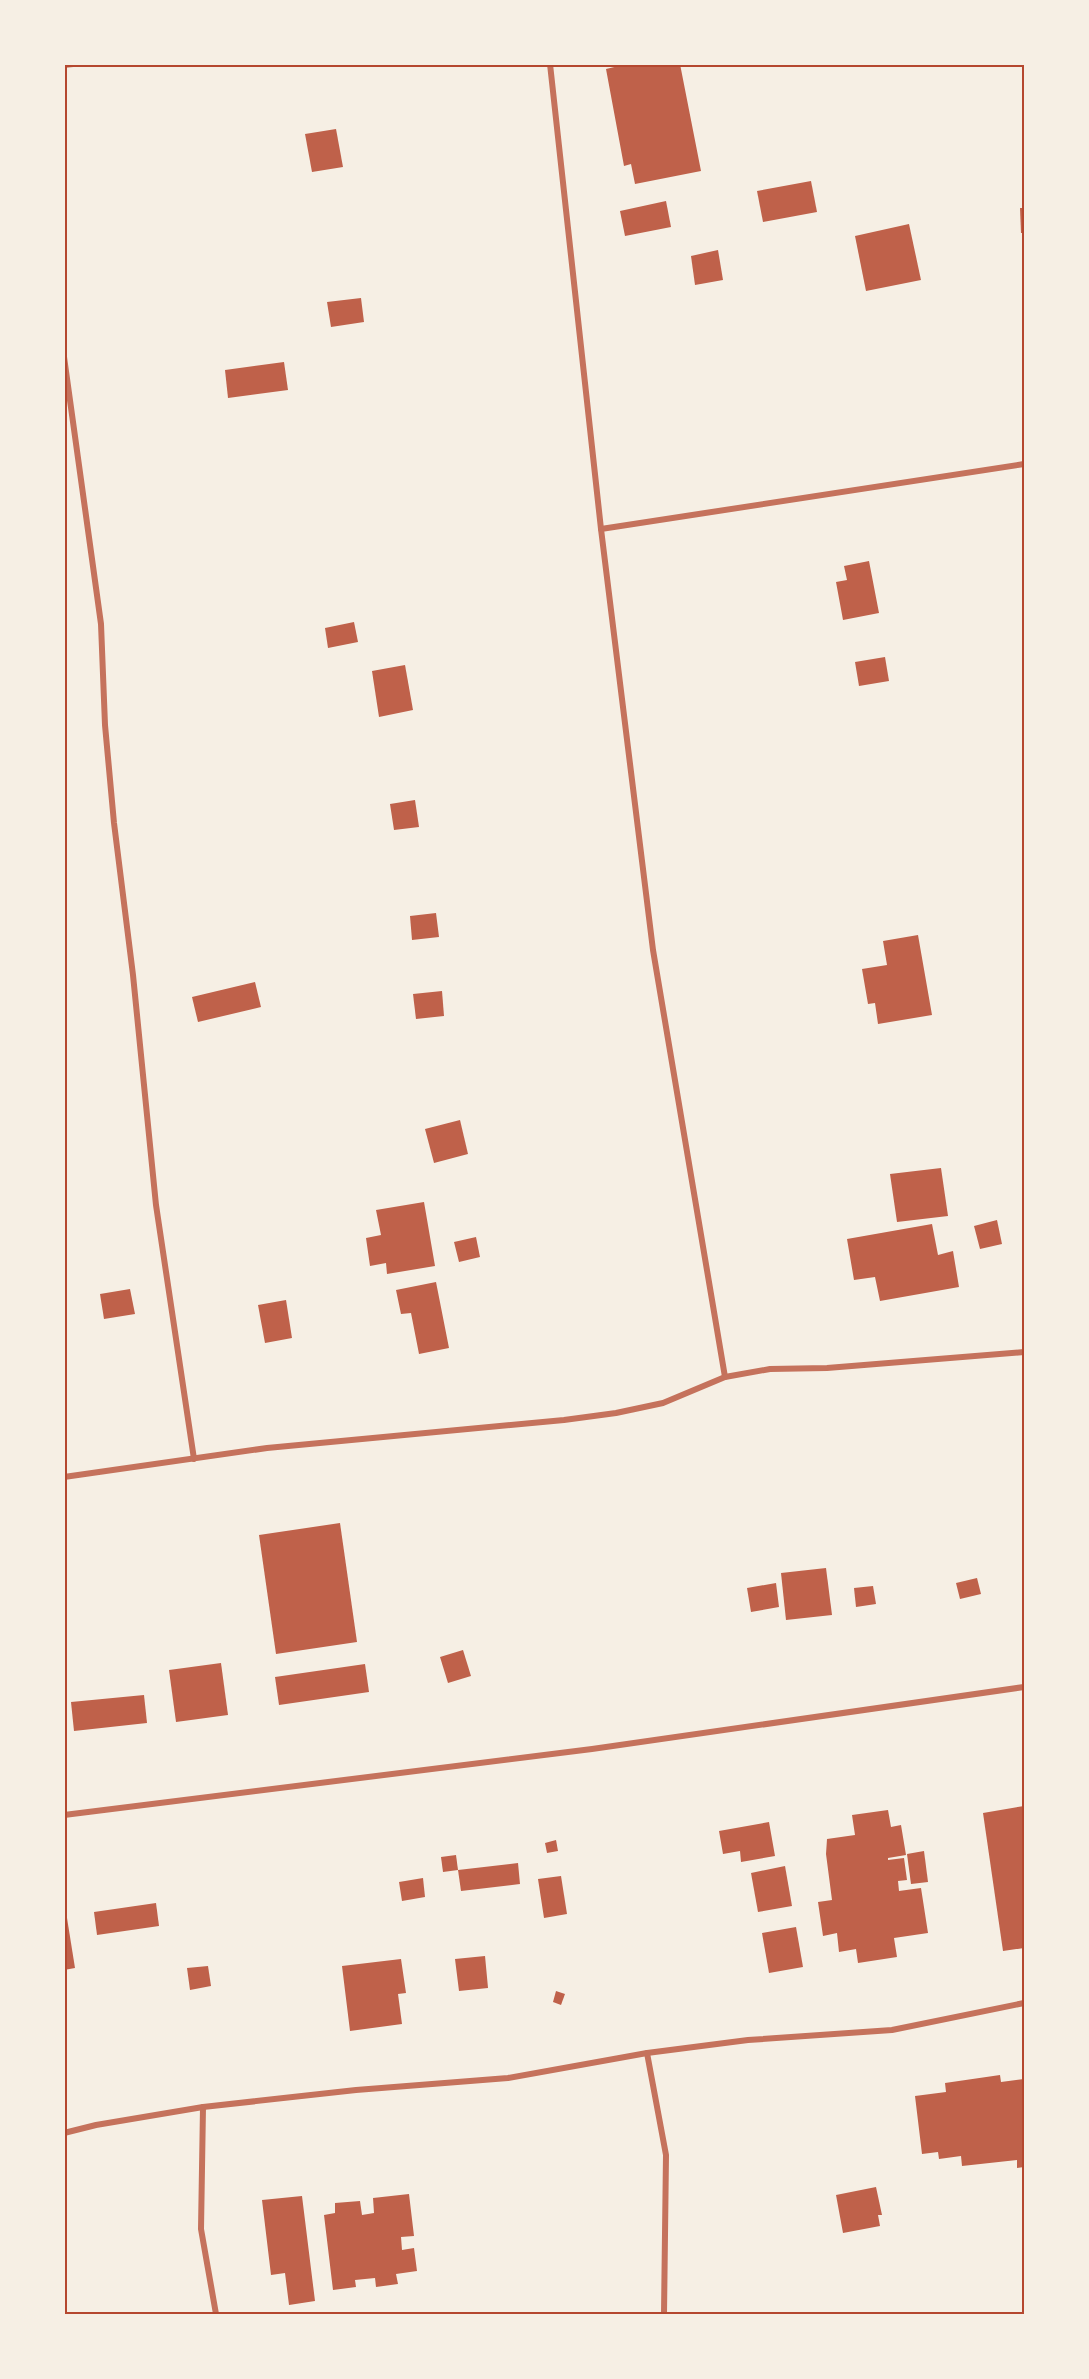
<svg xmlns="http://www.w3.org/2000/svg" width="1089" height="2379" viewBox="0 0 1089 2379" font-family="Raleway,sans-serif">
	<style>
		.building { fill: #bf614a }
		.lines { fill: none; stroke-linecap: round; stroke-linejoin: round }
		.minor { stroke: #c5725c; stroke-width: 6 }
		.neatline { fill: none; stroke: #b5482f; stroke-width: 2 }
	</style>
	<rect width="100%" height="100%" fill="#f6efe4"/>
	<g class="building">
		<polygon points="627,64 680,64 701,171 635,184 631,164 624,166 606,69"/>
		<polygon points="336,129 343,167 312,172 305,134"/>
		<polygon points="811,181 817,212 763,222 757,191"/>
		<polygon points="666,201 671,227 625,236 620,211"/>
		<polygon points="1020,208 1024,208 1024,233 1021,233"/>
		<polygon points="909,224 921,280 866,291 855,236"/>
		<polygon points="718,250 723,280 695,285 691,256"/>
		<polygon points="361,298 364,322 331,327 327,302"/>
		<polygon points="284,362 288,390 228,398 225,370"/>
		<polygon points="869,561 879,613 843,620 836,582 847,580 844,566"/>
		<polygon points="354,622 358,642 328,648 325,628"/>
		<polygon points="885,657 889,681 859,686 855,662"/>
		<polygon points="405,665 413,710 379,717 372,671"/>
		<polygon points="415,800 419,827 394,830 390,804"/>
		<polygon points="436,913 439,937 412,940 410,916"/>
		<polygon points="918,935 932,1015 878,1024 875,1003 868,1004 862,969 887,965 883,941"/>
		<polygon points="255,982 261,1007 198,1022 192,997"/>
		<polygon points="442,991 444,1016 416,1019 413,994"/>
		<polygon points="460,1120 468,1154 434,1163 425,1129"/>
		<polygon points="941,1168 948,1216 897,1222 890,1174"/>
		<polygon points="424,1202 435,1266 387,1274 386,1263 370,1266 366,1238 381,1235 376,1210"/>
		<polygon points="997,1220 1002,1244 980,1249 974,1226"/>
		<polygon points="932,1224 938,1255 953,1251 959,1287 880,1301 875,1277 854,1280 847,1239"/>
		<polygon points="476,1237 480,1257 459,1262 454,1242"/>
		<polygon points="436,1282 449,1348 419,1354 411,1313 401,1314 396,1290"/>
		<polygon points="130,1289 135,1314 104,1319 100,1294"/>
		<polygon points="286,1300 292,1338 265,1343 258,1305"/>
		<polygon points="340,1523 357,1642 276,1654 259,1535"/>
		<polygon points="826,1568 832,1615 786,1620 781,1573"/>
		<polygon points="977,1578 981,1594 960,1599 956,1583"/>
		<polygon points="776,1583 779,1607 751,1612 747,1588"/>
		<polygon points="873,1586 876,1604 856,1607 854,1588"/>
		<polygon points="463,1650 471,1676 448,1683 440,1657"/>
		<polygon points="221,1663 228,1715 176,1722 169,1670"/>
		<polygon points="365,1664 369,1692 279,1705 275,1677"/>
		<polygon points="144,1695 147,1723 74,1731 71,1702"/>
		<polygon points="1024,1806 1024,1948 1003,1951 983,1813"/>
		<polygon points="888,1810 891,1827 901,1825 906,1855 888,1858 888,1860 904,1858 907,1880 898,1881 899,1891 921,1888 928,1933 894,1938 897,1957 858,1963 856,1949 839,1952 837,1933 823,1936 818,1902 832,1900 826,1854 827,1839 855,1835 852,1815"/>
		<polygon points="769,1822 775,1856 741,1862 740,1851 723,1854 719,1831"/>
		<polygon points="556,1840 558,1851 547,1853 545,1843"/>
		<polygon points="924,1851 928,1882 911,1884 907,1854"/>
		<polygon points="456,1855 458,1870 443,1872 441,1857"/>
		<polygon points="518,1863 520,1884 461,1891 458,1870"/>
		<polygon points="785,1866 792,1906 758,1912 751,1873"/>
		<polygon points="561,1876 567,1914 544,1918 538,1879"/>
		<polygon points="423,1878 425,1897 402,1901 399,1882"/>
		<polygon points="156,1903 159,1926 97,1935 94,1912"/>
		<polygon points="64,1918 67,1918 75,1968 64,1970"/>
		<polygon points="796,1927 803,1967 769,1973 762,1933"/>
		<polygon points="485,1956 488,1988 459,1991 455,1959"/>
		<polygon points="401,1959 406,1993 398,1994 402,2024 350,2031 342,1966"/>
		<polygon points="208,1966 211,1986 190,1990 187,1968"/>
		<polygon points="556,1991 565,1994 561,2005 553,2002"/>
		<polygon points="1000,2075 1001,2082 1024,2079 1024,2167 1017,2168 1017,2160 962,2166 961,2156 939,2159 938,2152 922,2154 915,2096 946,2092 945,2083"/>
		<polygon points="876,2187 882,2215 878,2215 880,2226 843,2233 836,2195"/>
		<polygon points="409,2194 414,2236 401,2237 402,2250 414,2248 417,2271 396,2274 398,2284 376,2287 375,2278 355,2280 356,2287 333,2290 324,2215 335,2213 335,2203 360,2201 362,2215 374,2213 373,2198"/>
		<polygon points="302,2196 315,2301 289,2305 285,2273 271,2275 262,2200"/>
	</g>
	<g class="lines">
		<g class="minor">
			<polyline points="550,64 601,529 653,950 725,1377"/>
			<polyline points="64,65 73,64"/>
			<polyline points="64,357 101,624 105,725 114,823 133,975 156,1205 194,1459"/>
			<polyline points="601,529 1024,464"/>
			<polyline points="64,1477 267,1448 564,1420 616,1413 663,1403 725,1377 770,1369 827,1368 1024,1352"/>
			<polyline points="64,1815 592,1749 1024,1687"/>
			<polyline points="647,2053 666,2155 664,2314"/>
			<polyline points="203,2107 201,2229 216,2314"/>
			<polyline points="64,2133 96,2125 203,2107 356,2090 508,2078 647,2053 748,2040 892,2030 1024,2003"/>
		</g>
	</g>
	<rect width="1089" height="2379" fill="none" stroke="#f6efe4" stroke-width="132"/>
	<rect x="66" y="66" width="957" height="2247" class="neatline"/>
</svg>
